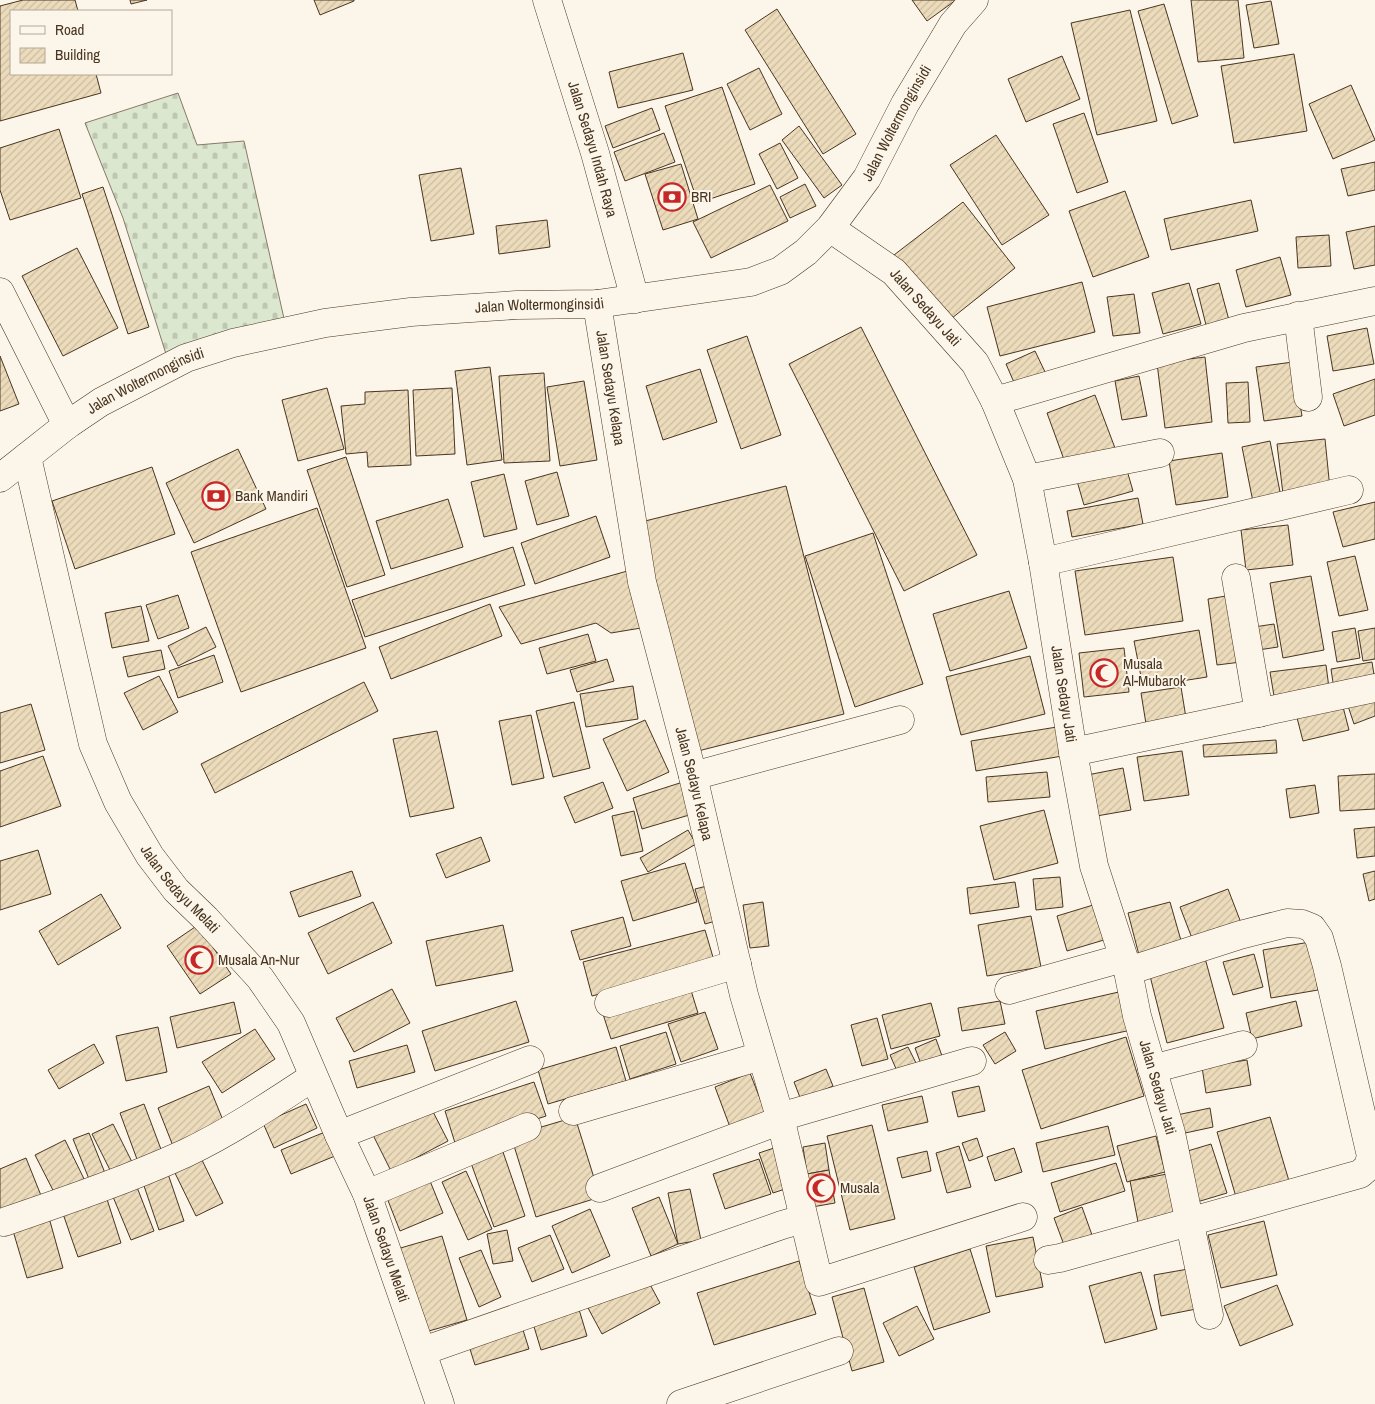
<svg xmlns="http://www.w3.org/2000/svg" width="1375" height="1404" viewBox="0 0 1375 1404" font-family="'Archivo Narrow',sans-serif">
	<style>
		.cemetery { fill: url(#cemetery-stones); stroke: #887966 }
		.building { fill: url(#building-hatch); stroke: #4a3520 }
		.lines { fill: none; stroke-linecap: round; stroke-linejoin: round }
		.minor-casing { stroke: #4a3520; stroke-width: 29 }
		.tertiary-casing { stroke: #4a3520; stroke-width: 29 }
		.secondary-casing { stroke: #4a3520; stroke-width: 29 }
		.minor { stroke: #fbf6e9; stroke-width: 28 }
		.tertiary { stroke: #fbf6e9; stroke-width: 28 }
		.secondary { stroke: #fbf6e9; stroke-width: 28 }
		.labels { text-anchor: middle; stroke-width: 4; stroke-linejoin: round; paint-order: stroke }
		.street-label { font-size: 15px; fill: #4a3520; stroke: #fbf6e9 }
		.poi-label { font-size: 15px; fill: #4a3520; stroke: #fbf6e9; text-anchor: start }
	</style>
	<defs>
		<pattern id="cemetery-stones" width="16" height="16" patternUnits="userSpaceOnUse" patternTransform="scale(1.25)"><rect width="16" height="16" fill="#dce7d0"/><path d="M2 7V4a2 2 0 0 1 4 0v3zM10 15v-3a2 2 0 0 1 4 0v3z" fill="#bec7b2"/></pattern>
		<pattern id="building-hatch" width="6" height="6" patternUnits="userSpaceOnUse" patternTransform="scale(1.25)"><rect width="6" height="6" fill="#ecdcbc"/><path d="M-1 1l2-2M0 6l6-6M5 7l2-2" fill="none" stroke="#ccbda1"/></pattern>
	</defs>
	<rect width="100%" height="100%" fill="#fbf6e9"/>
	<polygon class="cemetery" points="178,93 197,145 244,141 285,323 166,354 123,218 85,123"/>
	<g class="building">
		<polygon points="23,0 75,0 78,11 11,11 11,74 96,74 101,93 0,121 0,6"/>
		<polygon points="130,0 147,0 131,4"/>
		<polygon points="314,0 354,0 354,1 320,15"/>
		<polygon points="912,0 956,0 927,21"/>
		<polygon points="1191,0 1238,0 1244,58 1198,62"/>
		<polygon points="1271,1 1279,44 1254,48 1246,5"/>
		<polygon points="1164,4 1198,116 1172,124 1138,11"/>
		<polygon points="777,9 856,134 823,154 745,30"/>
		<polygon points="1130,10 1157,121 1097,135 1071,23"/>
		<polygon points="683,53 693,90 618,108 609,72"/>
		<polygon points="1294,54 1307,131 1234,143 1221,66"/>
		<polygon points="1062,56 1080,99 1026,122 1008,79"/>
		<polygon points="759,68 782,114 750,130 727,84"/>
		<polygon points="1351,85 1375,140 1333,159 1309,104"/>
		<polygon points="722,87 755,184 698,203 665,106"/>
		<polygon points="652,108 660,130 613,148 605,126"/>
		<polygon points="1084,113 1108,182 1077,193 1053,124"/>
		<polygon points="799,126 842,185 824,198 782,140"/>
		<polygon points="59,129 81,198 10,220 0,190 0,148"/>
		<polygon points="664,133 675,162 625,181 614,152"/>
		<polygon points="996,135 1049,215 1002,245 950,165"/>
		<polygon points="780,143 798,178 777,189 759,154"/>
		<polygon points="1375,162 1375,190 1348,196 1341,169"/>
		<polygon points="681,164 698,219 663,230 645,174"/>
		<polygon points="461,168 474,234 431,241 419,175"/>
		<polygon points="805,184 816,206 790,218 780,197"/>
		<polygon points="770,185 788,221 711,258 693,222"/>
		<polygon points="103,187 149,327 128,334 82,194"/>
		<polygon points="1125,191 1149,257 1093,277 1069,211"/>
		<polygon points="1251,200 1258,231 1171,250 1164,219"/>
		<polygon points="963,202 1015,268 947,322 894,255"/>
		<polygon points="547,220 550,247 499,254 496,226"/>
		<polygon points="1375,226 1375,265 1354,269 1346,232"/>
		<polygon points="1329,235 1331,266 1298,268 1296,237"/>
		<polygon points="77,248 118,328 63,356 22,276"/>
		<polygon points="1280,257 1291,295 1246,307 1236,270"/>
		<polygon points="1082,282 1095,332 1000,356 987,307"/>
		<polygon points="1189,283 1201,324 1163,334 1152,293"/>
		<polygon points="1219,283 1230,324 1207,329 1197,289"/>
		<polygon points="1134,294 1140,333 1113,336 1107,297"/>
		<polygon points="861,327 977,555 904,591 789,364"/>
		<polygon points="1367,328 1374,364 1333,371 1327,336"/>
		<polygon points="747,336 781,435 741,449 707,350"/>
		<polygon points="1035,351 1046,374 1016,387 1006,364"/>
		<polygon points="0,356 19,404 0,411"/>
		<polygon points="1205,357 1212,422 1165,428 1157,363"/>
		<polygon points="1293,362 1302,416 1264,421 1256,367"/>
		<polygon points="490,367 502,460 467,465 455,371"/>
		<polygon points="700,369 717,422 663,440 646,386"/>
		<polygon points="544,373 550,461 504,463 499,376"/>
		<polygon points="1139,376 1147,416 1122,420 1115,381"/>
		<polygon points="1375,379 1375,415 1344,426 1333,394"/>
		<polygon points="584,381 597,460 560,466 547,387"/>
		<polygon points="1248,382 1250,422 1228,423 1226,383"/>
		<polygon points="327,388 344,449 298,461 282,400"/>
		<polygon points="452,388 455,454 416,456 413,390"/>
		<polygon points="408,390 411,465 368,467 367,452 346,454 341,406 365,404 365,392"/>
		<polygon points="1095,395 1115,448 1066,465 1047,413"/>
		<polygon points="1325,439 1330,489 1283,494 1277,444"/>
		<polygon points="1270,441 1282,502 1254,507 1242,447"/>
		<polygon points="238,449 266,509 194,543 166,483"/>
		<polygon points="1222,453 1228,497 1176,505 1169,461"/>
		<polygon points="346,457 385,575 347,587 307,470"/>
		<polygon points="152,467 175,534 75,569 52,501"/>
		<polygon points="1126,467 1133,491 1084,505 1077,481"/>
		<polygon points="557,472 569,516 537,525 525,481"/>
		<polygon points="504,474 517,529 484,537 471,482"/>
		<polygon points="786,486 844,714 698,751 641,522"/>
		<polygon points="1138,498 1143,524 1072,537 1067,511"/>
		<polygon points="448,499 463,547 391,569 376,521"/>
		<polygon points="1375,502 1375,539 1343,547 1333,512"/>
		<polygon points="317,508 366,648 241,692 191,552"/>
		<polygon points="596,516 610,557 535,584 521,543"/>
		<polygon points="1288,525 1293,565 1246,570 1241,530"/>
		<polygon points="873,533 923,684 855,707 805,556"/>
		<polygon points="513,547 525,585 365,637 352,600"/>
		<polygon points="1355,556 1368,610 1339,616 1327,562"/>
		<polygon points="1173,557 1183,621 1085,635 1075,571"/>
		<polygon points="631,570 647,627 611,633 596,623 521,644 499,607"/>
		<polygon points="1311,576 1324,650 1283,658 1270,583"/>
		<polygon points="1009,591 1027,648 950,671 933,614"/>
		<polygon points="178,595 189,628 158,639 146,605"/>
		<polygon points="1232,595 1241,662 1217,665 1208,599"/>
		<polygon points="490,604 502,636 391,679 379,647"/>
		<polygon points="141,606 149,641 112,648 105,613"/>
		<polygon points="1274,624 1278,647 1258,650 1254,627"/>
		<polygon points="206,627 216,647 178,666 168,646"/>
		<polygon points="1355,628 1360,658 1337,662 1332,632"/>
		<polygon points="1375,628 1375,659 1363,661 1358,631"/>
		<polygon points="1199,630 1207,677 1143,687 1134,641"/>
		<polygon points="588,634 596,661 547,674 539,648"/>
		<polygon points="1124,648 1129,692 1084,697 1079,653"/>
		<polygon points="161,650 165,669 128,677 123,657"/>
		<polygon points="214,655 223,682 178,698 169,671"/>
		<polygon points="1030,656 1045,714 961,735 946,677"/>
		<polygon points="607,659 614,681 577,692 570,670"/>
		<polygon points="1372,662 1375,681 1334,689 1331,669"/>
		<polygon points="1326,665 1329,688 1274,696 1270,672"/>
		<polygon points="159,676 178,712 143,730 124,693"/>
		<polygon points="364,682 378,711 215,793 201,764"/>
		<polygon points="633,686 638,719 586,727 580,694"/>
		<polygon points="1181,687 1187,724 1147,730 1141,693"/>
		<polygon points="1375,693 1375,716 1354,724 1347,703"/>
		<polygon points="1341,699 1349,730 1303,741 1295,710"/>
		<polygon points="574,702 590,768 553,777 536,711"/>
		<polygon points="31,704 45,750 0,763 0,713"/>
		<polygon points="531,715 544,778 512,785 499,721"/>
		<polygon points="645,720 669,772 627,791 603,739"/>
		<polygon points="1063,726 1068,755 976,771 971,741"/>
		<polygon points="437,731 454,808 410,817 393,739"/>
		<polygon points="1276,740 1277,753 1204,757 1203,745"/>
		<polygon points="1182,751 1189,795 1144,801 1137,757"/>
		<polygon points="43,756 61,806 0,827 0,771"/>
		<polygon points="1123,768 1131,810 1085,818 1077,777"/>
		<polygon points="1047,772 1050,797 988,802 986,777"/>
		<polygon points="1375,774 1375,809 1340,811 1338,776"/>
		<polygon points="686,781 696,813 642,829 633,798"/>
		<polygon points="603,782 613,808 575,823 564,797"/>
		<polygon points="1315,785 1319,813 1290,818 1286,789"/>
		<polygon points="1044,810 1058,863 994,880 980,826"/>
		<polygon points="634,811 643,851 621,856 612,816"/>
		<polygon points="1375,827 1375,856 1357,858 1354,829"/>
		<polygon points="688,830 696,844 648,872 640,858"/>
		<polygon points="481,837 490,861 446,878 436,854"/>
		<polygon points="38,850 51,894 0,910 0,861"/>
		<polygon points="685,863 697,902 633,921 621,881"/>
		<polygon points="352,871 361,896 299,917 290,892"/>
		<polygon points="1375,871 1375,899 1369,901 1363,874"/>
		<polygon points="1060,877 1063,907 1036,910 1033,879"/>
		<polygon points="1015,882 1019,907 970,914 967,888"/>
		<polygon points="711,885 719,920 705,924 695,889"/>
		<polygon points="1228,889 1243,928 1195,946 1180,907"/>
		<polygon points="101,894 121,928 58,965 39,931"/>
		<polygon points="373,902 392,943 328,974 308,933"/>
		<polygon points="763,902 769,946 750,948 743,905"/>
		<polygon points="1103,902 1114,937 1067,951 1057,916"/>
		<polygon points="1170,902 1182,944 1139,955 1128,913"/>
		<polygon points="1031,916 1041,967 987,976 978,925"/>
		<polygon points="623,917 631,946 580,960 571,931"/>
		<polygon points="198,925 231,974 200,994 167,946"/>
		<polygon points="503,925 513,971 436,986 426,941"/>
		<polygon points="705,930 715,964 592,996 583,962"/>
		<polygon points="1310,942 1318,990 1271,998 1263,950"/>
		<polygon points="1254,954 1263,987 1233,995 1223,962"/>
		<polygon points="1205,958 1224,1028 1167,1043 1149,972"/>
		<polygon points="689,984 698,1013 611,1039 602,1011"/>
		<polygon points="392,989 410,1023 354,1052 336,1018"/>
		<polygon points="1123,991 1131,1030 1045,1049 1036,1011"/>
		<polygon points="516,1001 529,1042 435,1071 422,1031"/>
		<polygon points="1000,1001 1005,1024 962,1031 958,1008"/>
		<polygon points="1296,1001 1302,1026 1252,1039 1246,1013"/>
		<polygon points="234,1002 241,1033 177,1048 170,1017"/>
		<polygon points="931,1003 940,1036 891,1049 882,1015"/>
		<polygon points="705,1012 718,1049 681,1062 668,1024"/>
		<polygon points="877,1018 888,1059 862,1066 851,1025"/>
		<polygon points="158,1027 167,1072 126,1081 116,1036"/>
		<polygon points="255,1029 275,1059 222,1093 202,1062"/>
		<polygon points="666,1032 676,1064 630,1079 620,1046"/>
		<polygon points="1005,1032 1016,1051 995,1064 983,1045"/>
		<polygon points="1126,1037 1144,1096 1041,1129 1022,1070"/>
		<polygon points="936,1039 942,1056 921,1064 915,1048"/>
		<polygon points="94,1044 104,1063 59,1089 48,1070"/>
		<polygon points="407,1045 415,1072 357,1088 349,1061"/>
		<polygon points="616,1047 626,1081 548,1104 538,1070"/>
		<polygon points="908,1047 916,1063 897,1071 890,1055"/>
		<polygon points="1247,1060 1251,1085 1206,1093 1202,1067"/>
		<polygon points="826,1069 833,1086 801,1100 794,1082"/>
		<polygon points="750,1073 766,1114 730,1127 715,1087"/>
		<polygon points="534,1082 546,1116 456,1146 445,1111"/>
		<polygon points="209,1086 227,1130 175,1151 158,1108"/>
		<polygon points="979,1086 985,1111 958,1117 952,1092"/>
		<polygon points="922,1096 928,1122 888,1131 882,1105"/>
		<polygon points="428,1102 448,1141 391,1171 371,1131"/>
		<polygon points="144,1104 162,1152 138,1162 120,1113"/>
		<polygon points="306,1104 317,1128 274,1148 263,1123"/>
		<polygon points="1210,1108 1213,1127 1176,1135 1172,1116"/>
		<polygon points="575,1117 600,1197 536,1217 511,1136"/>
		<polygon points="1270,1117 1289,1181 1236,1197 1217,1132"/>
		<polygon points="113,1124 135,1168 114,1178 92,1134"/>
		<polygon points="872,1125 895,1219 850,1230 827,1136"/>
		<polygon points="1108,1126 1115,1155 1043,1172 1036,1143"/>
		<polygon points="325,1132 335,1156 291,1174 281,1150"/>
		<polygon points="89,1133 107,1178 91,1184 73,1139"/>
		<polygon points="1156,1136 1165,1172 1127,1182 1117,1146"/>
		<polygon points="977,1138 983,1156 969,1161 962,1143"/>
		<polygon points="65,1140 87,1185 58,1200 35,1155"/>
		<polygon points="825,1143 829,1170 807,1174 803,1147"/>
		<polygon points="1211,1144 1227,1193 1197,1202 1181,1153"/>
		<polygon points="959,1146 971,1187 947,1193 936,1153"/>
		<polygon points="777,1147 791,1187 773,1193 759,1153"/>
		<polygon points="1014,1148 1022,1172 995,1181 987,1157"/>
		<polygon points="927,1151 931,1171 902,1178 897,1158"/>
		<polygon points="503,1152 525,1216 494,1227 471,1163"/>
		<polygon points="200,1156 223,1203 196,1216 173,1169"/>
		<polygon points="26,1158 42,1198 0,1216 0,1169"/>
		<polygon points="759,1159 771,1194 725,1209 713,1174"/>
		<polygon points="1116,1163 1125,1191 1060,1212 1051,1183"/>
		<polygon points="166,1168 184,1221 159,1230 141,1177"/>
		<polygon points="829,1170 835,1203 812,1207 807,1174"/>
		<polygon points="466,1171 492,1229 468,1240 442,1182"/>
		<polygon points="1167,1174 1175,1216 1138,1222 1130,1181"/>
		<polygon points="430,1181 443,1213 400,1231 387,1198"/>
		<polygon points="135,1182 154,1231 131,1240 111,1192"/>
		<polygon points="690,1189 701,1240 678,1244 668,1193"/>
		<polygon points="105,1193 121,1243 78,1257 61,1208"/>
		<polygon points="659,1197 678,1244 651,1256 632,1208"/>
		<polygon points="1082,1207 1092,1235 1064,1245 1054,1218"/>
		<polygon points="590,1209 610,1256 572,1273 552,1226"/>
		<polygon points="48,1214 63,1268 27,1278 11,1224"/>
		<polygon points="1264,1221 1277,1275 1221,1288 1208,1235"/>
		<polygon points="507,1230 513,1261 493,1264 487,1234"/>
		<polygon points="550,1235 564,1269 532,1282 518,1248"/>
		<polygon points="442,1236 467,1320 422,1333 397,1249"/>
		<polygon points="1033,1237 1043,1287 996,1297 986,1246"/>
		<polygon points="970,1249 990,1312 934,1330 914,1267"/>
		<polygon points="481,1250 501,1297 479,1307 459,1258"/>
		<polygon points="799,1261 816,1314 714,1345 697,1293"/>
		<polygon points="1194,1268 1201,1308 1161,1316 1154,1275"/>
		<polygon points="1141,1272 1157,1329 1105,1343 1089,1286"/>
		<polygon points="646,1277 660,1303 602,1334 588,1308"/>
		<polygon points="1277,1285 1293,1325 1240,1346 1224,1306"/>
		<polygon points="864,1288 884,1362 852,1371 832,1297"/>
		<polygon points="578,1306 587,1336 541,1350 532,1320"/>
		<polygon points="917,1306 934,1339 899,1356 883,1323"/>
		<polygon points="523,1330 529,1349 475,1365 469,1346"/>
	</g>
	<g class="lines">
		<g class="minor-casing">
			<g id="minor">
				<path id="s1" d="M547,0l48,153 40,146"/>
				<path id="s2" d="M830,228l64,44 81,91 20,38 32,78 16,83 30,190 21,114 34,105 9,45 34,117 38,182"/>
				<path id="s3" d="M597,304l45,278 51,194 51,219 36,122 39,165 204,-65"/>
				<polyline points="1298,316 1308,397"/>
				<polyline points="995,401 1244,328 1375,301"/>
				<path id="s4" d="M27,457l66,287 25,58 32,54 26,34 30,29 54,59 31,45 48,112 28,59 73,210"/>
				<polyline points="1027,479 1160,453"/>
				<polyline points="1043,562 1349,490"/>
				<polyline points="1236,578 1259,713"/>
				<polyline points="1073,752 1375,688"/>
				<polyline points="693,776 900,720"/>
				<polyline points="1009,990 1123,958"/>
				<polyline points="609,1003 737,964"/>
				<polyline points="1152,1069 1243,1045"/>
				<polyline points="573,1111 761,1056"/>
				<polyline points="339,1135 530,1060"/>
				<polyline points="600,1188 771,1124 780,1117 972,1061"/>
				<polyline points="367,1194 527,1127"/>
				<path d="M4,1222c61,-21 123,-42 182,-69 44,-21 86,-49 127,-76"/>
				<polyline points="1048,1260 1060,1258 1360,1174 1368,1167 1371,1156 1327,966 1319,938 1312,928 1302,924 1287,923 1240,935 1128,971"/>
				<polyline points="423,1351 782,1225 803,1219"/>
				<polyline points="681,1404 839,1351"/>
			</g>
		</g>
		<g class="tertiary-casing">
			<polyline id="tertiary" points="0,292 67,425"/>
		</g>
		<g class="secondary-casing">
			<g id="secondary">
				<path id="s5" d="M0,478l67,-53 34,-23 85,-44 47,-15 92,-20 86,-11 106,-7 80,-1 154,-22 29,-11 26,-19 24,-24 37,-50 38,-74 48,-80 21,-24"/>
			</g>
		</g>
		<use href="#minor" class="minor"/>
		<use href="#tertiary" class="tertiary"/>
		<use href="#secondary" class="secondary"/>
	</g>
	<defs>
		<g id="bank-ring" transform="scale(1.4375)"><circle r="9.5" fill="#fbf6e9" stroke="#c62828" stroke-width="1.5"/><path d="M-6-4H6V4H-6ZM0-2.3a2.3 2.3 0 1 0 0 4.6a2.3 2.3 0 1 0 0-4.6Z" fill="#c62828"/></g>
		<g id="mosque-ring" transform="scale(1.4375)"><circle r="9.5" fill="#fbf6e9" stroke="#c62828" stroke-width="1.5"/><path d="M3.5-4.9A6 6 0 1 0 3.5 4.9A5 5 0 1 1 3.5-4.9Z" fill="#c62828"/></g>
	</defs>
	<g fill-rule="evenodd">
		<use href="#bank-ring" x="672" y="197"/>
		<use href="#bank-ring" x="216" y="496"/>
		<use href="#mosque-ring" x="1104" y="673"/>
		<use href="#mosque-ring" x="199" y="960"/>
		<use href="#mosque-ring" x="821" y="1188"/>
	</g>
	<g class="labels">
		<g class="street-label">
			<text dy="5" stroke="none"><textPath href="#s5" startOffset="1016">Jalan Woltermonginsidi</textPath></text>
			<text dy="5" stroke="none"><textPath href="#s1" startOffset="156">Jalan Sedayu Indah Raya</textPath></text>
			<text dy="5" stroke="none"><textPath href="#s5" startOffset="581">Jalan Woltermonginsidi</textPath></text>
			<text dy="5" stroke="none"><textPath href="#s2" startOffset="125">Jalan Sedayu Jati</textPath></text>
			<text dy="5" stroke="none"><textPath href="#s5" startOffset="176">Jalan Woltermonginsidi</textPath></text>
			<text dy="5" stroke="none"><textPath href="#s3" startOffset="85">Jalan Sedayu Kelapa</textPath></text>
			<text dy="5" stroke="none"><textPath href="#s2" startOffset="545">Jalan Sedayu Jati</textPath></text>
			<text dy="5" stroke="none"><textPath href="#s3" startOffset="490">Jalan Sedayu Kelapa</textPath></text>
			<text dy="5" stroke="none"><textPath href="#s4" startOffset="465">Jalan Sedayu Melati</textPath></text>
			<text dy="5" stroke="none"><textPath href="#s2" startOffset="950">Jalan Sedayu Jati</textPath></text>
			<text dy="5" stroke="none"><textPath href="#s4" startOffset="885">Jalan Sedayu Melati</textPath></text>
		</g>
		<g class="poi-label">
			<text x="691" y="202">BRI</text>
			<text x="235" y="501">Bank Mandiri</text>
			<text x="1123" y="669">Musala<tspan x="1123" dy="17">Al-Mubarok</tspan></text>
			<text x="218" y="965">Musala An-Nur</text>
			<text x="840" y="1193">Musala</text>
		</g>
	</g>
	<rect x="10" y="10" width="162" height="65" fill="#fbf6e9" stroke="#b4a999"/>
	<rect x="20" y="26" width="25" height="8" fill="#fbf6e9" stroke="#b4a999"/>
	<text x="55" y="35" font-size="15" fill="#4a3520">Road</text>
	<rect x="20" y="48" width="25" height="15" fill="url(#building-hatch)" stroke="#b4a999"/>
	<text x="55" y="60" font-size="15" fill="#4a3520">Building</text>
</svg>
